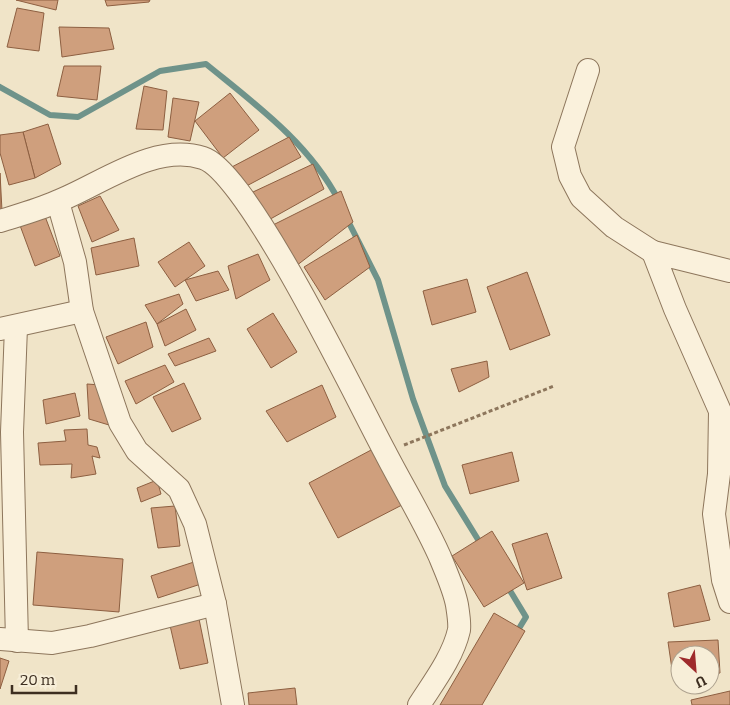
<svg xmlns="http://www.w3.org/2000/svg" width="730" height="705" viewBox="0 0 730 705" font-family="Bitter,serif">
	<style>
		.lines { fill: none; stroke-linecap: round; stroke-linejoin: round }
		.stream { stroke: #6f938a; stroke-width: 6 }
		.building { fill: #cf9f7d; stroke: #8d5f41 }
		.minor-casing { stroke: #8d765c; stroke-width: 24 }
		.path { stroke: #8d765c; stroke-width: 3; stroke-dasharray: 4 2.5; stroke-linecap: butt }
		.minor { stroke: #faf1dc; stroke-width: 22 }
	</style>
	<rect width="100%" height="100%" fill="#f0e4c8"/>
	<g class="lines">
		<g class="stream">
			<path d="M0,87l50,28 28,2 82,-46 46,-7c49,40 103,79 133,137"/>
			<polyline points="346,217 378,280 413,399 445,486 482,546"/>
			<polyline points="506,584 526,617 515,635"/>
		</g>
	</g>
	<g class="building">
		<polygon points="16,0 58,0 56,10"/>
		<polygon points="105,0 150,0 149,2 107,6"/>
		<polygon points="17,8 44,13 39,51 7,47"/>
		<polygon points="59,27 109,28 114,49 62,57"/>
		<polygon points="64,66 101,66 97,100 57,96"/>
		<polygon points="144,86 167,91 163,130 136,129"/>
		<polygon points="230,93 259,130 223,158 195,121"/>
		<polygon points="173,98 199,102 190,141 168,137"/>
		<polygon points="48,124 61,164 35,178 23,132"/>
		<polygon points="23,132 35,178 9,185 0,153 0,135"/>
		<polygon points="289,137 301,157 239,190 228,169"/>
		<polygon points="313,164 324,189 265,222 253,192"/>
		<polygon points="0,173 2,211 0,212"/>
		<polygon points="341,191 353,222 296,266 273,225"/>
		<polygon points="100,196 119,230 92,242 78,206"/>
		<polygon points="43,211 60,256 35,266 18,220"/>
		<polygon points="357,235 370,267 325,300 304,267"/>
		<polygon points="134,238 139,266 96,275 91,248"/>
		<polygon points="189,242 205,266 175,287 158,262"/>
		<polygon points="258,254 270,280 236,299 228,266"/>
		<polygon points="218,271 229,290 196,301 185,280"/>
		<polygon points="527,272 550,335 510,350 487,287"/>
		<polygon points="467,279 476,312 432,325 423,291"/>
		<polygon points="179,294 183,304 157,324 145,305"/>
		<polygon points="186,309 196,330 165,346 157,324"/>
		<polygon points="273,313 297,352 271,368 247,329"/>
		<polygon points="146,322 153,347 118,364 106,337"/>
		<polygon points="209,338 216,351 175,366 168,354"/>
		<polygon points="487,361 489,377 459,392 451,369"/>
		<polygon points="165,365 174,382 136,404 125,381"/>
		<polygon points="184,383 201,419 172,432 153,397"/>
		<polygon points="87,384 101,385 109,425 89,419"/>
		<polygon points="322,385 336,417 287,442 266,411"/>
		<polygon points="75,393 80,416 46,424 43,400"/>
		<polygon points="87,429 88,445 97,447 100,458 92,456 96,474 71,478 72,464 40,465 38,443 66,441 64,430"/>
		<polygon points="373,449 402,505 338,538 309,483"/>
		<polygon points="512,452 519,481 470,494 462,465"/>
		<polygon points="157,480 161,494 141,502 137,488"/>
		<polygon points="175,506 180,546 158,548 151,508"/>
		<polygon points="492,531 524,583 484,607 452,556"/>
		<polygon points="547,533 562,578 527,590 512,544"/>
		<polygon points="37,552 123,559 119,612 33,605"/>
		<polygon points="197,561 204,583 158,598 151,576"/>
		<polygon points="700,585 710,620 674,627 668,593"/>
		<polygon points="494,613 525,631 482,705 440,705"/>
		<polygon points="198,614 208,663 180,669 169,621"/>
		<polygon points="718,640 720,673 710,674 710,655 680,655 680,676 673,676 668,642"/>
		<polygon points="0,658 9,661 0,689"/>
		<polygon points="295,688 297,705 249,705 248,693"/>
		<polygon points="730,691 730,705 692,705 691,700"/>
	</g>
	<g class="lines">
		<g class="minor-casing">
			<g id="minor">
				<polyline points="588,70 563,147 570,176 581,197 614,227 653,252"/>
				<polyline points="58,202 75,262 82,311 120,423 137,451 179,489 195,524 215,604 233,705"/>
				<path d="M0,221c19,-6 38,-11 56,-19 44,-17 98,-60 147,-44 45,14 155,244 182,294 18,35 39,69 55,105 6,15 14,32 17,48 1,7 3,18 2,25 -6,27 -26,53 -40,75"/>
				<polyline points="730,271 653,252 675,309 720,411 719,474 714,514 723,580 730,602"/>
				<polyline points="16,327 12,432 17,641"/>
				<polyline points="0,329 82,311"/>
				<polyline points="0,639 52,643 90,636 215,604"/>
			</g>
		</g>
		<polyline class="path" points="404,445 554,386"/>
		<use href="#minor" class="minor"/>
	</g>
	<g transform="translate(695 670) rotate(154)"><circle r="24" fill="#f7eed8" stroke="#ada18e"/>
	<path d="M0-4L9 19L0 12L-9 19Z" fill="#9e2a2b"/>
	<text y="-8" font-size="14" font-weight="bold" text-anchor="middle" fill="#3d2e20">U</text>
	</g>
	<path d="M12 685v8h64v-8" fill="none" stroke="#3d2e20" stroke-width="2.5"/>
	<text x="20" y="685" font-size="15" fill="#3d2e20" stroke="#f7eed8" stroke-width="4" paint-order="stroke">20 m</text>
</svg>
